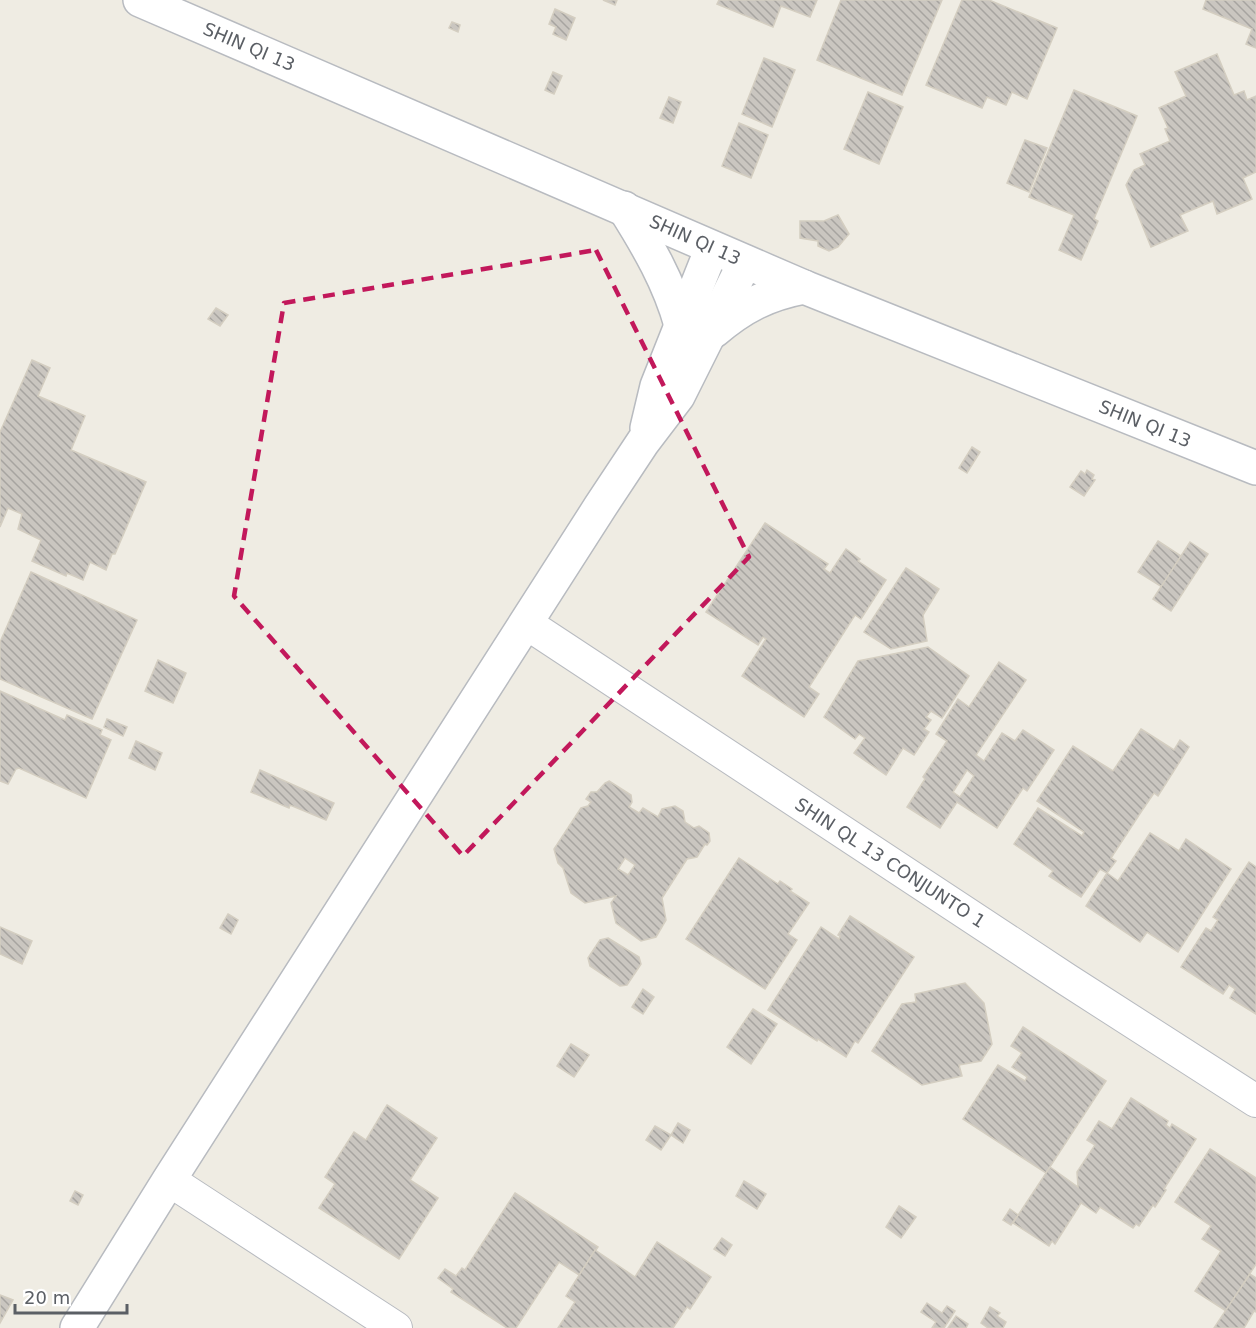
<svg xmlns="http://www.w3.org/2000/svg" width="1256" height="1328" viewBox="0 0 1256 1328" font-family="'DejaVu Sans',sans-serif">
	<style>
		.building { fill: url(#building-back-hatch); stroke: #d4cec1; stroke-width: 1.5; fill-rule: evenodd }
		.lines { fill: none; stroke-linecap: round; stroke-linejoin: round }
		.minor-casing { stroke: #b8bbc0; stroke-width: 34 }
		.tertiary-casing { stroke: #b8bbc0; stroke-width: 36 }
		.minor { stroke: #fff; stroke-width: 32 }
		.tertiary { stroke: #fff; stroke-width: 33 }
		.marked { fill: none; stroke: #c2185b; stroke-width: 4.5; stroke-dasharray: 12 8; stroke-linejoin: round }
		.labels { text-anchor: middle; stroke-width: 4.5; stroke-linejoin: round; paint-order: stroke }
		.street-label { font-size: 18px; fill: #5b5f65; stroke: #fff }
	</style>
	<defs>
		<pattern id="building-back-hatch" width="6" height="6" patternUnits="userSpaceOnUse" patternTransform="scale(1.5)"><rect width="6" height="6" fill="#cac6c0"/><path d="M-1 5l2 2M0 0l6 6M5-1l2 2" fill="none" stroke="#a7a4a0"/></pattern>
	</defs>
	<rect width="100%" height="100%" fill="#efece3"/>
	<g class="building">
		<polygon points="603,0 617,0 615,5"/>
		<polygon points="719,0 817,0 810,17 781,6 773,27 717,4"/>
		<polygon points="841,0 942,0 902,95 817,60"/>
		<polygon points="962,0 989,0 1057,28 1027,99 1012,92 1006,105 987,97 982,108 926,85"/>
		<polygon points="1206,0 1256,0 1256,48 1246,44 1252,29 1203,9"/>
		<polygon points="555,9 575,18 566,40 553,34 556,27 549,24"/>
		<polygon points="452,22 460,25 458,32 449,28"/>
		<polygon points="1217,54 1234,95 1244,91 1247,100 1256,96 1256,172 1243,178 1252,199 1217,214 1213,201 1180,215 1188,231 1151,247 1126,185 1134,170 1145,165 1140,154 1170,141 1165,129 1168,128 1159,108 1186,96 1175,72"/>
		<polygon points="764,58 795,70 772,127 742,114"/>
		<polygon points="553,72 562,76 554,94 545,90"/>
		<polygon points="1074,90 1137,116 1094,219 1098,221 1081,260 1059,250 1074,215 1029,197"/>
		<polygon points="868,92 903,107 879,164 844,149"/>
		<polygon points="669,97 681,102 673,123 660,118"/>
		<polygon points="739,123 768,135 751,178 722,166"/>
		<polygon points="1025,140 1047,148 1029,192 1007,183"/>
		<polygon points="838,215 849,234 838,247 829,251 818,246 818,241 800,238 800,221 824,221"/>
		<polygon points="216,308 228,315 220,326 208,319"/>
		<polygon points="32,360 50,368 38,396 85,416 71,450 146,482 115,554 112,554 106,570 90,562 83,580 67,573 66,576 32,561 41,540 18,529 22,514 8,508 0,527 0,432"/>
		<polygon points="972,447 980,452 967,473 959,468"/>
		<polygon points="1087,470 1094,475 1092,479 1095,480 1084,496 1070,487 1081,471 1085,474"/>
		<polygon points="765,523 828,564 824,569 830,573 846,549 860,559 858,561 886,580 861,619 855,615 809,687 819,694 804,717 742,676 766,639 763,637 758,645 706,612"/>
		<polygon points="1158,541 1181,556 1162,587 1138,572"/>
		<polygon points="1190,542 1208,554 1171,611 1153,599"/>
		<polygon points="906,568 939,589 923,615 927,641 891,649 864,632"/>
		<polygon points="31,572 137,620 92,719 0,679 0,642"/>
		<polygon points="928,647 969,676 942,718 931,711 926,717 931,720 924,729 929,732 914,755 903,748 886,775 854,753 865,738 859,734 855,739 824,717 858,661"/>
		<polygon points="158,660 186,673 173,703 145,691"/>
		<path d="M999,662l27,18 -50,75 8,6 18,-28 13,8 8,-11 31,20 -27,41 -4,-3 -26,40 -40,-26 -17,26 -33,-21 18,-28 -2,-2 24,-36 -11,-7 22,-35 11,8zM967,770l7,6 -14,21 -7,-5z"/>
		<polygon points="0,691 65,720 67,715 102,730 100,735 111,740 86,798 19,768 16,769 8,784 0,781"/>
		<polygon points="107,719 127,727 123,736 104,727"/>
		<polygon points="1141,729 1174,750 1180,740 1189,747 1158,796 1154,793 1141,812 1111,858 1116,861 1107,873 1100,869 1081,897 1049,876 1053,871 1014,844 1038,808 1082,836 1084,832 1037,801 1073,746 1113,771"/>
		<polygon points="136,741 162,753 155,770 129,758"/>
		<polygon points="260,770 334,803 326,820 290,805 289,808 251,792"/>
		<path d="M609,781l22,14 1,7 -3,5 10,6 4,-5 15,9 4,-8 13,-3 8,5 2,11 9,6 5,-2 10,7 1,8 -3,4 -2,-1 -8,13 -10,2 -25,39 4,22 -10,17 -15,4 -25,-18 -5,-20 5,-7 -31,7 -14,-10 -8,-25 -5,-5 -4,-14 27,-41 7,-2 3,-4 -5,-3 5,-7h6l8,-9zM625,858l10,7 -7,10 -10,-6z"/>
		<polygon points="1150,833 1179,851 1186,839 1231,869 1178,952 1147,932 1140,942 1086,906 1107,873 1118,881"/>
		<polygon points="739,858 778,884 780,881 792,889 790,891 809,903 788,934 797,940 765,989 686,939"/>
		<polygon points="1249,862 1256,867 1256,1014 1230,998 1235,989 1229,985 1223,994 1181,967 1206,928 1211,931 1218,920 1213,917"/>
		<polygon points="228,914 238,920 231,934 220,928"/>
		<polygon points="850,916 914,957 858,1043 855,1041 846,1057 818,1039 817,1041 768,1010 821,927 839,939 840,936 838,935"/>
		<polygon points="0,927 32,941 22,964 0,954"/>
		<polygon points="608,938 639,957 641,964 627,985 620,986 590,966 588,958 600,940"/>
		<polygon points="965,983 984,1003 992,1044 981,1061 959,1065 962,1076 922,1085 872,1051 902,1004 916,1002 915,994"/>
		<polygon points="643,989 654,997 643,1014 632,1007"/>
		<polygon points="753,1009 777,1024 751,1064 727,1047"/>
		<polygon points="1023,1027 1106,1081 1046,1173 963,1119 998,1065 1025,1081 1027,1077 1012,1067 1022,1053 1011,1046"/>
		<polygon points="571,1044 589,1055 574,1077 557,1066"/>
		<polygon points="1131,1098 1168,1121 1166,1125 1170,1128 1172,1124 1196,1139 1164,1189 1166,1190 1155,1207 1153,1205 1139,1226 1136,1224 1133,1228 1100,1207 1096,1213 1081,1203 1055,1244 1052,1241 1049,1246 1013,1223 1050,1167 1078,1187 1077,1172 1095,1145 1087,1140 1099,1121 1112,1129"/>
		<polygon points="387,1105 437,1138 410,1180 438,1198 399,1259 319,1208 335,1184 325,1177 354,1132 366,1140"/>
		<polygon points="678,1123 690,1130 683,1143 671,1135"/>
		<polygon points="655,1126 671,1135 661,1150 646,1140"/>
		<polygon points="1210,1149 1256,1178 1256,1264 1226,1311 1195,1291 1221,1251 1202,1239 1211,1226 1175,1202"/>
		<polygon points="744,1181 766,1194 757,1209 736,1196"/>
		<polygon points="75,1191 83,1195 78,1205 70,1201"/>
		<polygon points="515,1193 598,1247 579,1275 559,1262 516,1328 507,1328 451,1292 453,1289 438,1278 445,1269 456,1276 462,1268 465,1270"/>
		<polygon points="899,1206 916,1217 901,1238 886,1227"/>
		<polygon points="1010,1209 1018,1215 1011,1225 1003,1220"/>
		<polygon points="722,1238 732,1245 725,1256 714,1249"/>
		<polygon points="657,1242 711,1277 690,1309 687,1307 673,1328 558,1328 575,1302 566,1296 595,1250 635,1277"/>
		<polygon points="1250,1274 1256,1278 1256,1312 1254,1311 1244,1328 1214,1328"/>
		<polygon points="0,1295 13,1300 0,1323"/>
		<polygon points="927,1303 942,1313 947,1306 955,1311 944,1328 932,1328 936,1322 921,1312"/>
		<polygon points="990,1307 1000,1313 997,1316 1006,1322 1003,1328 988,1328 981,1323"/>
		<polygon points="956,1316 968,1324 966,1328 948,1328"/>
	</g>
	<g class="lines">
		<g class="minor-casing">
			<g id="minor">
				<polyline points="526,623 1066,979 1256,1101"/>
				<polyline points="169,1180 396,1328"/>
			</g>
		</g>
		<g class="tertiary-casing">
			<g id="tertiary">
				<polyline points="140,0 804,287 1256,468"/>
				<path d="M624,208c24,38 45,74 57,117"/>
				<path d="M714,331c28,-24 53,-37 90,-44"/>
				<polyline points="647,428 657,386 712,248"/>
				<polyline points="77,1328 169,1180 600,507 643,442 678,396 745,262"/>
			</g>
		</g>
		<use href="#minor" class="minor"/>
		<use href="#tertiary" class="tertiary"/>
	</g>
	<path class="marked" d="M596,250l153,307 -286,299 -229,-260 50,-293z"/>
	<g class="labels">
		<g class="street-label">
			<text transform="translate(249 47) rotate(23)" y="6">SHIN QI 13</text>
			<text transform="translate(695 240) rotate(24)" y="6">SHIN QI 13</text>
			<text transform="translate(1145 424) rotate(22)" y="6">SHIN QI 13</text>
			<text transform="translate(890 863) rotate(33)" y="6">SHIN QL 13 CONJUNTO 1</text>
		</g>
	</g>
	<path d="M15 1304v9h112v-9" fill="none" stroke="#5b5f65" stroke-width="3"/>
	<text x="24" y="1304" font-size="18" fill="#5b5f65" stroke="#ffffff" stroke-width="4.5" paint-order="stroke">20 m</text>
</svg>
